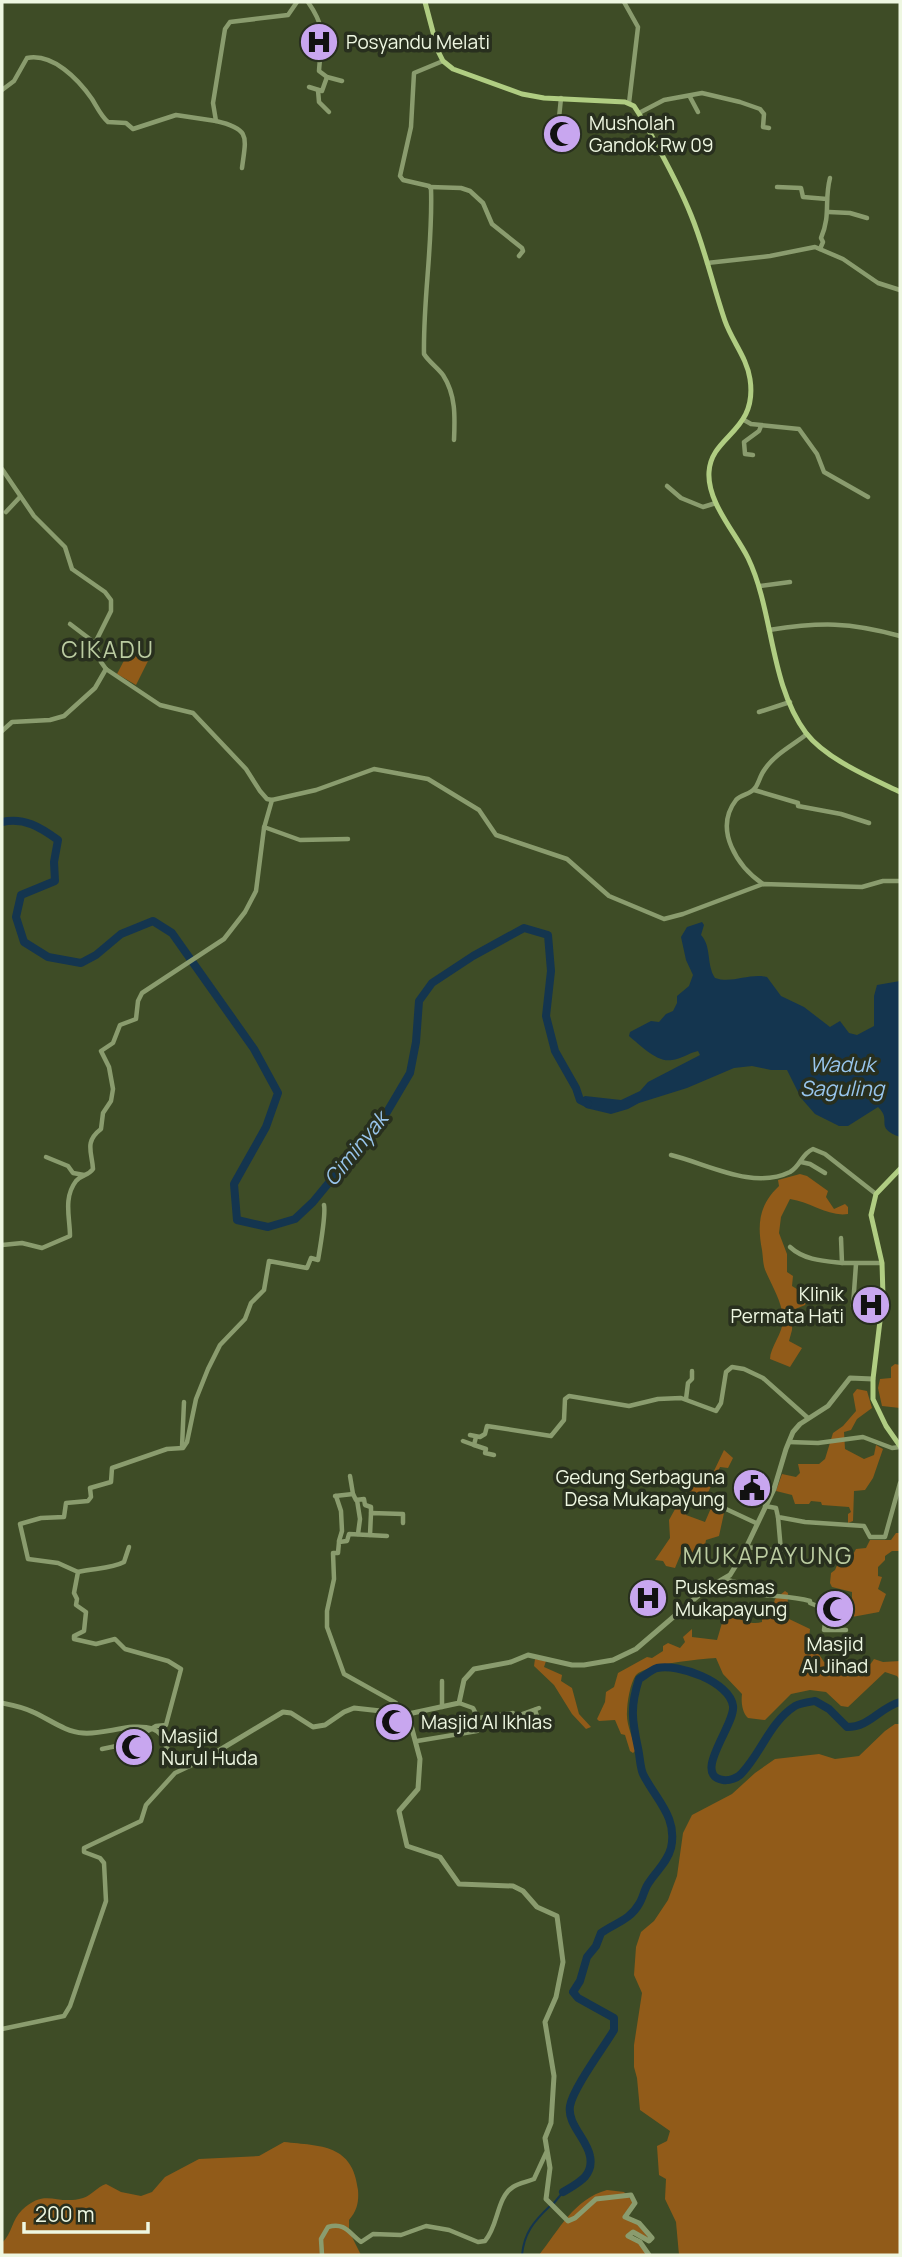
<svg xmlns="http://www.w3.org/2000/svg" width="902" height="2257" viewBox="0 0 902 2257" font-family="Manrope,sans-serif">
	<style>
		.green { fill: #915b19 }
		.water { fill: #14354f }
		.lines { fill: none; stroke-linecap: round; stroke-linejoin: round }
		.stream { stroke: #14354f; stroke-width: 2 }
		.river { stroke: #14354f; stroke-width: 8 }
		.minor { stroke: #8a9c6e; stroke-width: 4.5 }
		.tertiary { stroke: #8a9c6e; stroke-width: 5 }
		.secondary { stroke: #b0cd82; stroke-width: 5 }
		.labels { text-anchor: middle; stroke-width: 7; stroke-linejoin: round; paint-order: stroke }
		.poi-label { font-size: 19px; fill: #eef7e1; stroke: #282f1e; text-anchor: start }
		.water-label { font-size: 21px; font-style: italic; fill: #98c5ec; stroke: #282f1e }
		.quarter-label { font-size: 23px; letter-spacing: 2px; fill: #bbcca1; stroke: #282f1e }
	</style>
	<rect width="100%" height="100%" fill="#3e4c26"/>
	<g class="green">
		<polygon points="131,647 150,657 136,685 117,674"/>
		<path d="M800,1174l7,2 21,15 -2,6 8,12 11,-5 3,3v7c-20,3 -37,-12 -58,-15l-9,18 -2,16 8,21v18l6,4 -1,10 16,10 -3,9 -12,5 -1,20 -3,11 13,7 -12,19 -20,-8c0,-12 14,-27 13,-41 -1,-16 -11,-32 -17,-46 -3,-6 -3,-15 -4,-22 -5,-26 -3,-45 17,-64l-1,-6z"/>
		<polygon points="895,1364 900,1365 900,1408 882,1406 878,1388 880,1379 891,1378 891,1367"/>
		<polygon points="857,1389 867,1391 872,1408 857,1419 851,1430 844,1432 845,1449 864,1459 874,1455 876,1445 883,1449 873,1478 865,1490 854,1491 853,1521 848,1523 848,1514 851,1512 849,1507 822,1505 821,1502 811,1501 809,1504 795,1504 792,1495 776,1491 782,1474 796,1477 800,1473 798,1464 819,1464 825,1459 833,1433 843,1426 856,1411 853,1394"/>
		<polygon points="724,1450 733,1458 728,1468 720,1467 705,1499 691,1496 686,1515 705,1522 711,1508 724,1513 719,1536 706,1540 703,1556 682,1551 675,1568 666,1566 663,1561 655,1560 670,1538 669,1520 679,1502 702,1477 713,1473"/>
		<polygon points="896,1533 900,1533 900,1551 892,1551 885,1556 885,1560 878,1567 878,1576 882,1577 878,1589 886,1594 879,1612 852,1617 852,1592 832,1587 830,1583 831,1573 835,1570 838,1563 849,1562 856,1549 866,1548 870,1540 891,1540"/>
		<path d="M785,1591l3,2 -1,25 23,11 -1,10 15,23 9,-1 11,13c13,-5 23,-3 30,-15l9,3 17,-1v19l-3,-4 -12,-4 -37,35 -7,-1 -15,-14 -16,-2 -19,4 -26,26 -17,-2c-6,-6 -7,-16 -6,-24l-19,-20 -7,-16c-16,1 -70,6 -80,17 -6,8 -9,28 -9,37 -1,13 6,26 9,38l-3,3 -3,-2 -5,-16 -4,-1 -6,-14 -16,1 -2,-2 8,-17 1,-10 8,-5 4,-14 29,-16 5,1 11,-7v-5l5,-3 12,5 5,-6 -2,-5 9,-8v8l25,3 10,-34 7,3 1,8c8,4 18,8 27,5v-13l11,-3 2,-7z"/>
		<polygon points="535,1659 546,1661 544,1667 562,1675 561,1681 572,1688 579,1714 591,1727 586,1729 572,1714 554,1685 534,1666"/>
		<polygon points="895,1724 900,1724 900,2255 679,2255 676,2222 665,2199 666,2179 659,2175 657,2146 667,2141 670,2131 640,2110 637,2078 634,2067 634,2045 642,1993 634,1975 636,1947 641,1932 654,1921 668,1900 677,1876 683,1833 692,1815 732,1794 755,1773 775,1759 819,1754 835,1759 859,1756 885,1731"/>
		<path d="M284,2142c37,4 69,2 74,48 1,12 -1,21 -9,30v11l12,24h-359v-12c10,-9 10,-24 20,-33 24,-23 34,-4 61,-12 9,-3 14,-11 23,-14l15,8 20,4 11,-4 13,-15 34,-18 60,-3z"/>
		<path d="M607,2190l17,2 10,11 -10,11 11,7 15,19 -20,-8 18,23h-109c20,-25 35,-56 68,-65z"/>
	</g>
	<path class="water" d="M702,922l2,3 -3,10c11,12 5,29 14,43 17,6 34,-5 52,-1l14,19 23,11 26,20 10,-6 9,12 8,2 17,-9v-30l3,-11 23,-4v156c-27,-10 -7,-16 -22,-30l-30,19h-9l-24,-12 -14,-16 -14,-28h-16l-19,-4 -18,2 -47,20 -48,15 -11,6 -17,5 -25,-6 -8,-8 7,-4 36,4 19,-9 8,-9 52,-27 -2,-4c-9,2 -17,8 -26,9 -15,3 -32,-15 -43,-24l1,-4 21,-11 8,1 7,-8 7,-3 4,-8v-7l12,-10 4,-11 -7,-15 -5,-23 6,-10z"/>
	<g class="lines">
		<g class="stream">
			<polyline points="554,2203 563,2192"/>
			<path d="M522,2255c2,-22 12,-34 28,-49"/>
		</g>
		<g class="river">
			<path d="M2,822c22,-5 38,5 56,18l-4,22 1,19 -34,14 -5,22 8,25 24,15 33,6 15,-8 25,-21 32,-13 19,12 82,116 24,44 -12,34 -32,57 3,36 31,7 27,-8 18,-17 74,-90 23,-39 6,-31 3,-41 13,-18 41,-27 51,-28 24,7 3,36 -5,45 9,35 21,37 4,12 8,4"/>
			<path d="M563,2192c15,-9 31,-16 27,-36 -3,-17 -23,-32 -20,-50 3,-18 34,-59 44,-76v-12l-36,-20 -5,-6 7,-11 7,-24 9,-11 5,-13c14,-10 29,-13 38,-29 4,-6 5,-14 9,-20 8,-13 19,-21 23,-36 7,-31 -15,-48 -28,-74 -3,-7 -3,-17 -5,-26 -6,-28 -8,-41 1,-69 5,-3 12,-9 18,-11 21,-5 73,14 76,38 3,18 -42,69 -10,74 6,1 15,-2 19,-7 20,-21 27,-50 53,-67 6,-3 14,-4 20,-5l14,8 18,18c23,0 32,-19 53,-25"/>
		</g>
		<g class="minor">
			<path d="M308,2c20,29 13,37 11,69l8,6 15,4"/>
			<polyline points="624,2 638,27 629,103"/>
			<path d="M443,61l-29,12 -3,54 -11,49 3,4 26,6 2,3c2,55 -8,110 -7,165 5,8 13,13 19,21 13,20 12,42 11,65"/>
			<polyline points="309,87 322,91 327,77"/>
			<path d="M2,90l12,-9 13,-23c26,-5 51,21 65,41 5,8 9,17 16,23l18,1 7,6 43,-14 40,6"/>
			<polyline points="318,90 319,102 329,112"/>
			<polyline points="690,97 698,112"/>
			<polyline points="639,113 664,100 702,93 740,102 760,109 764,114 763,127 769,128"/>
			<polyline points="558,128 561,98"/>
			<path d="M242,168c4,-31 9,-39 -26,-47l-3,-18 12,-74 5,-7 58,-7 9,-13"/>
			<polyline points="430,187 461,188 470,191 483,203 492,224 522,248 523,251 519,256"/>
			<polyline points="777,187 801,188 803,197 827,199"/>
			<polyline points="829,212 850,213 867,218"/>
			<path d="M820,249l3,-7 -2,-4c10,-23 3,-37 9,-60"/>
			<polyline points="707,263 770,256 815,247 843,259 878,283 900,290"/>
			<polyline points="744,420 751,424 799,429 817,454 824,472 868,497"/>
			<polyline points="753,455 745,454 744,442 759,431 761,426"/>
			<polyline points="2,469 34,516 65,547 72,569 105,592 111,600 111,611 95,643 101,662 106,669 160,705 193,713 246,769 260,791 267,799 272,800 316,790 374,769 428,779 479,810 496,835 567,859 609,896 664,919 683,914 763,884 862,887 883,881 900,881"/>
			<polyline points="667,486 681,498 703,507 716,503"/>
			<polyline points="6,512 20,497"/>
			<polyline points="760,586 790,582"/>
			<polyline points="70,624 95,643"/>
			<path d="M769,630c52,-8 80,-8 131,6"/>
			<polyline points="759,712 790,702"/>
			<polyline points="2,731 12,722 50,720 64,716 95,688 106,669"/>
			<polyline points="754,790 798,803 798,806 841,814 869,823"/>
			<polyline points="264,827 300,840 348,839"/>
			<path d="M763,884c-25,-17 -50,-54 -27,-84 5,-6 14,-5 19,-12 4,-5 5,-13 10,-19 10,-15 28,-24 42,-35"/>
			<path d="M671,1155c37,9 82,35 119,17 11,-6 11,-18 23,-23l12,5 51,40"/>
			<polyline points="46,1157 68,1166 73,1173 84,1175"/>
			<polyline points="801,1162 810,1164 825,1173"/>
			<polyline points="841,1238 842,1263 882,1263"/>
			<path d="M2,1245l20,-2 20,5 28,-12c0,-18 -7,-38 6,-55 6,-7 12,-5 17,-12 -1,-17 -9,-27 8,-40l2,-16 8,-12 2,-12 -4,-22 -8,-16 12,-8 7,-18 16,-6 2,-18 4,-8 82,-54 21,-27 11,-21 8,-63 8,-28"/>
			<path d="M790,1247c14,13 33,14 52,16"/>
			<polyline points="853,1306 856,1264"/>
			<polyline points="686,1399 688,1383 692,1379 692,1371"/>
			<polyline points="470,1435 480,1437 485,1434 487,1426 551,1436 564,1420 565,1399 569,1396 629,1406 658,1399 681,1398 716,1411 721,1403 726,1372 732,1367 744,1369 763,1378 808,1418"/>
			<polyline points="476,1437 474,1445 486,1449 485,1453 494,1455"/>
			<polyline points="463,1441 474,1445"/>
			<polyline points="789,1442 818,1443 863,1437 892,1448 900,1447"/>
			<polyline points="182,1447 184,1402"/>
			<polyline points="350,1476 353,1494"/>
			<polyline points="335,1496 353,1494 356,1500 364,1499 365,1505 371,1507 371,1513"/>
			<polyline points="336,1496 341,1511 342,1531 339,1541"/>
			<polyline points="693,1498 726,1509 756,1523"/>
			<polyline points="357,1500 360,1519 358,1534"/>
			<polyline points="765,1506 776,1508 778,1517 805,1522 864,1526 870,1537 885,1537 900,1483"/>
			<polyline points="370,1535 371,1513 403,1514 403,1523"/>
			<polyline points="387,1536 349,1534 347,1541 339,1542 338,1553 333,1553 334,1579 327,1611 327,1627 344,1674 396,1703 396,1713"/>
			<polyline points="746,1547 781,1551 778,1517"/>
			<path d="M78,1572c16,-4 33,-3 46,-10l5,-15"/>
			<path d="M724,1579l11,3 -1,6c23,10 52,6 76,13v2l17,7 -3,20h22"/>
			<polyline points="442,1681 442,1707"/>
			<polyline points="459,1703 473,1708 478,1718 513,1713 514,1717 539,1708"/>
			<polyline points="535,1710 540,1725"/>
			<polyline points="417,1741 477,1731"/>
			<path d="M102,1749l24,-5 30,-18 10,-1 15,-56 -13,-8 -43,-12 -10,-10 -19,5 -22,-5v-3l10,-5 2,-19 -10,-7 1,-6 -3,-6 4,-21 -20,-9 -30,-4 -8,-35 21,-6 23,-1 2,-14 22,-2 3,-4 -1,-9 21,-6 1,-14 55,-19 16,-1 4,-6 9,-43 12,-30 12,-24 25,-26 6,-16 13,-13 5,-29 38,7 4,-10 7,2c2,-12 8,-45 6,-55"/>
			<polyline points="2,2029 64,2016 70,2006 106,1901 104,1863 100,1858 84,1852 84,1848 141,1821 146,1805 175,1773 209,1757"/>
			<path d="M322,2255l-1,-16 7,-12c17,-5 21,6 33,15l12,-8 28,1 25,-9 23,4 29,12 7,-1c14,-16 11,-43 28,-54 6,-4 14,-5 21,-8l12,-26"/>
		</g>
		<g class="tertiary">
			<path d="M2,1703c10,2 21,4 31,9 16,7 32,20 50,21 22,2 48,-11 70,-4 11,4 10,13 15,21 6,13 34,9 45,4l70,-42 8,1 22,14 12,-2 19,-13 10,-4 54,6 51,-11 5,-23 10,-11 37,-7 17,-7 44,10h12l29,-5 23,-11 70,-60 24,-14 13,-21 31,-65 12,-40 7,-17 7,-8 28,-18 22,-28 23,1"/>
			<polyline points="408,1714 420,1759 418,1789 399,1811 407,1846 440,1857 459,1884 513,1886 523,1891 537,1907 557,1916 563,1962 556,1997 545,2022 554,2076 551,2123 545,2138 550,2168 546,2199 568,2221 575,2218 596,2199 631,2195 635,2203 625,2217 639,2223 652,2238 649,2241 633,2232 628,2236 640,2242 649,2255"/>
		</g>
		<g class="secondary">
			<path d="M425,2l13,49 5,10 10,8 69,25 22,4 81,4 9,4 9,14c17,31 35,62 48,95 14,34 22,71 34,106 7,20 22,37 25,58 8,53 -39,56 -41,93 -2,30 26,60 39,86 26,54 21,125 58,175 20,26 65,45 94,59"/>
			<polyline points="900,1169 876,1194 871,1215 882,1263 883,1296 873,1379 873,1399 886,1426 900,1446"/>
		</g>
	</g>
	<defs>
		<g id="hospital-disc" transform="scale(2.0125)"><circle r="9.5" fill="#c8a6ef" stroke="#282f1e"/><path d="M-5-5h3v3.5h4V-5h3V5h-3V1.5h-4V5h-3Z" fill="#111"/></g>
		<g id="mosque-disc" transform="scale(2.0125)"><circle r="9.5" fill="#c8a6ef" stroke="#282f1e"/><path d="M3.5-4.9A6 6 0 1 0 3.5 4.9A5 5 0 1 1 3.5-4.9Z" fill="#111"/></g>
		<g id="civic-disc" transform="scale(2.0125)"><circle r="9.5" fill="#c8a6ef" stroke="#282f1e"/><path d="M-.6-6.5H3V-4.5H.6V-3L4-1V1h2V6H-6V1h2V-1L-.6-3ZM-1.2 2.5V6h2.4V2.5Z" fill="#111"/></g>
	</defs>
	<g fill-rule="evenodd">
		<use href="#hospital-disc" x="319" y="42"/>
		<use href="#mosque-disc" x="562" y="134"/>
		<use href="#hospital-disc" x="871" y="1305"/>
		<use href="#civic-disc" x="752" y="1488"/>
		<use href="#hospital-disc" x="648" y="1598"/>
		<use href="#mosque-disc" x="835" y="1609"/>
		<use href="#mosque-disc" x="394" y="1722"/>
		<use href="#mosque-disc" x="134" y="1747"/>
	</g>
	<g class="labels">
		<g class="poi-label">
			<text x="346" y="49">Posyandu Melati</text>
			<text x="589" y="130">Musholah<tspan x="589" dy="22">Gandok Rw 09</tspan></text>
			<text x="844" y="1301" text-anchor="end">Klinik<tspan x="844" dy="22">Permata Hati</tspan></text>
			<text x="725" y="1484" text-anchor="end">Gedung Serbaguna<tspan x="725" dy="22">Desa Mukapayung</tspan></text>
			<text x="675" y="1594">Puskesmas<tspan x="675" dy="22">Mukapayung</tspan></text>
			<text x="835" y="1651" text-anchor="middle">Masjid<tspan x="835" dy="22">Al Jihad</tspan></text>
			<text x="421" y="1729">Masjid Al Ikhlas</text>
			<text x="161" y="1743">Masjid<tspan x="161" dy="22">Nurul Huda</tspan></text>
		</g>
		<g class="water-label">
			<text x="842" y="1072">Waduk<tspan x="842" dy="24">Saguling</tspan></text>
			<text transform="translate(356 1149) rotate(-51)" y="7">Ciminyak</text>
		</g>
		<g class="quarter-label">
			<text x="108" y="658">CIKADU</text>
			<text x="768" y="1564">MUKAPAYUNG</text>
		</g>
	</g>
	<rect width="902" height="2257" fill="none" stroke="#eef7e1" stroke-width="7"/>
	<path d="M24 2222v10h124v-10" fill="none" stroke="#eef7e1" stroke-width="3.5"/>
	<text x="35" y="2222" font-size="21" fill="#eef7e1" stroke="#282f1e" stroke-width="5" paint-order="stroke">200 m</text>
</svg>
